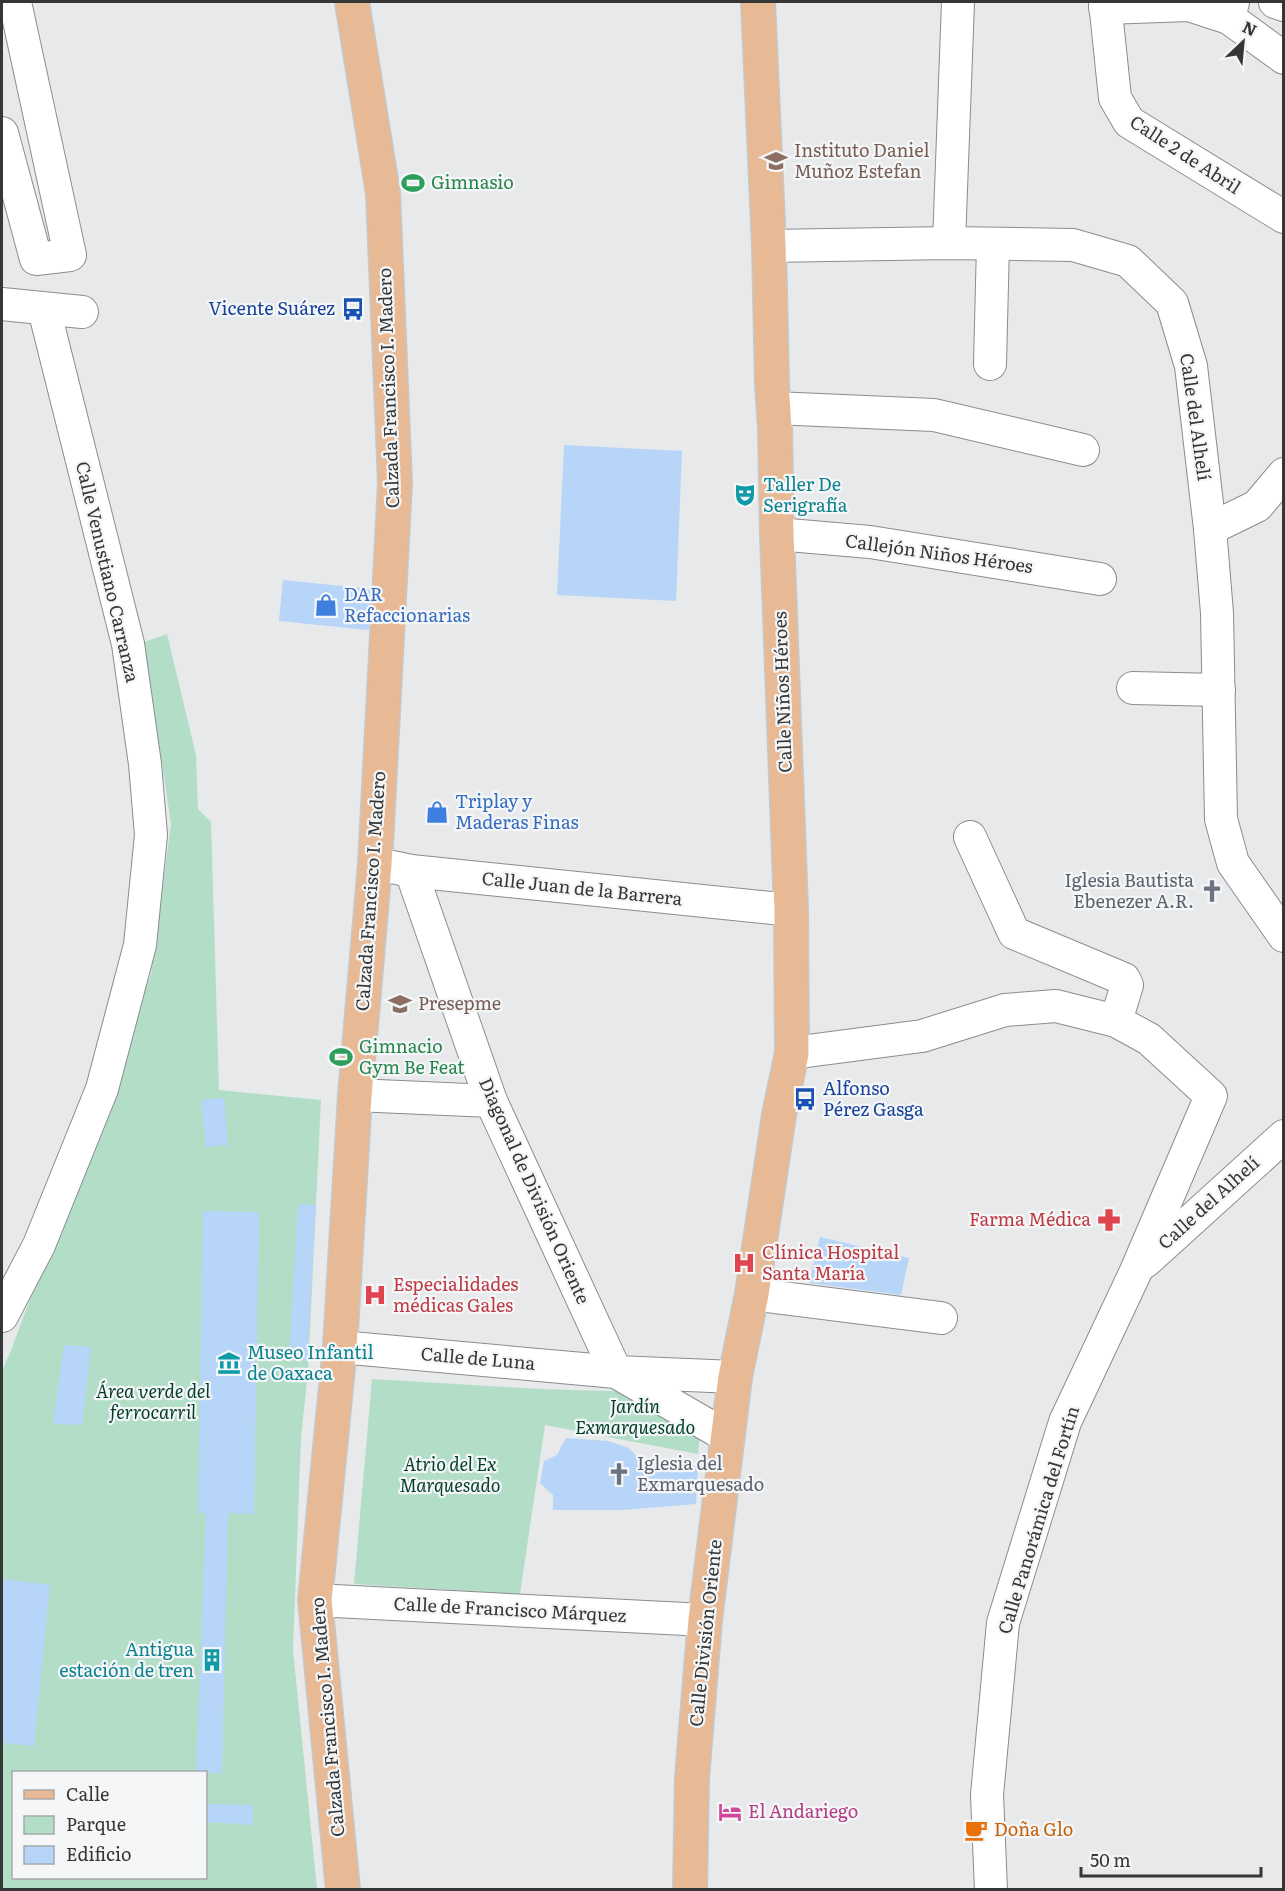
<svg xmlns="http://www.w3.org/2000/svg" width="1285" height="1891" viewBox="0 0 1285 1891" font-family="Literata,serif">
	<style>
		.green { fill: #b2dec7; fill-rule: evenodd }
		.building { fill: #b6d5f8 }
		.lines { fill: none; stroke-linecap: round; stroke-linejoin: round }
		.minor-casing { stroke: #8b8c8e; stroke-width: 34 }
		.major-casing { stroke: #c6c7c7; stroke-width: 36 }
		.minor { stroke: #fff; stroke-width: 32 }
		.major { stroke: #e7b995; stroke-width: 33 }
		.labels { text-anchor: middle; stroke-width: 4.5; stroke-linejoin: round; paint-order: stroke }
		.education-label { font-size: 18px; fill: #785e54; stroke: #f5f6f8; text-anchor: start }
		.street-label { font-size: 18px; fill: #353636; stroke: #f5f6f8 }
		.leisure-label { font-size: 18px; fill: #27864d; stroke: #f5f6f8; text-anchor: start }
		.transit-label { font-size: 18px; fill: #164399; stroke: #f5f6f8; text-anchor: end }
		.culture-label { font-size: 18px; fill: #0d838f; stroke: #f5f6f8; text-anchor: start }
		.shop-label { font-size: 18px; fill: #366cbe; stroke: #f5f6f8; text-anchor: start }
		.worship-label { font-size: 18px; fill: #5b616d; stroke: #f5f6f8; text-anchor: end }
		.health-label { font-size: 18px; fill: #be3a42; stroke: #f5f6f8; text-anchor: start }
		.park-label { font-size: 18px; font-style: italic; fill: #003e28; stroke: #f5f6f8 }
		.hotel-label { font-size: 18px; fill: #b23c85; stroke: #f5f6f8; text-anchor: start }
		.food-label { font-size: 18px; fill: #c56008; stroke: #f5f6f8; text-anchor: start }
	</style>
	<rect width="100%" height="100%" fill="#e7e9eb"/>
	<g class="green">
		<path d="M167,634l29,121 2,54 13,13 8,268 102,10 -13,272 -7,65 -8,213 24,239 -315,1v-519l8,-18 141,-379 20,-150 -27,-182zM14,1772h192v106h-192z"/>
		<polygon points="372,1379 540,1389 642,1392 700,1433 698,1454 545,1425 520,1594 354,1584"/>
	</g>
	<g class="building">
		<polygon points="564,445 682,451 676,601 557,595"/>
		<polygon points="283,580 371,589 369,630 279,621"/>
		<polygon points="224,1098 228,1145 206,1147 201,1100"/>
		<polygon points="298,1204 316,1205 307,1361 289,1359"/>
		<polygon points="203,1211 259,1212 254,1514 228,1513 222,1773 196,1773 206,1513 198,1513"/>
		<polygon points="820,1237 909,1258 901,1295 809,1283"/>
		<polygon points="64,1345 91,1347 82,1425 53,1424"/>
		<polygon points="566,1438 608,1441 629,1448 644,1464 698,1466 696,1504 623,1510 553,1510 553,1495 540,1483 544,1461 557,1455"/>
		<polygon points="2,1579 50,1585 34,1746 2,1743"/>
		<polygon points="206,1804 253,1805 253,1825 206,1822"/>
	</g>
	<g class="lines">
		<g class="minor-casing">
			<g id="minor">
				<polyline points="1105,2 1115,98 1129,122 1284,217"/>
				<polyline points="1275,2 1284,5"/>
				<polyline points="1105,8 1189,5 1229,18 1233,2"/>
				<polyline points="1229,18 1284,58"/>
				<polyline points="2,133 36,259 70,255 15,2"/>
				<polyline points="949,243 958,2"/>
				<polyline points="769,246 949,243 1073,245 1128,261 1172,303 1191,366 1210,529 1217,613 1221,819 1233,863 1284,936"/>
				<polyline points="2,304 82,312"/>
				<polyline points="990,364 993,244"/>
				<polyline points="774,408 934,415 1083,450"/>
				<polyline points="1210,529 1257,506 1284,474"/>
				<polyline points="777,534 870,542 1100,579"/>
				<polyline points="1133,688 1219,690"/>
				<polyline points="970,837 1014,933 1124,979 1127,985 1116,1021"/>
				<polyline points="392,867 411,871 791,910"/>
				<polyline points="411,871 491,1101 616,1372 735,1377"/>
				<polyline points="792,1053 922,1036 1005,1010 1056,1006 1116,1021 1149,1039 1211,1096 1136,1271 1065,1422 1003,1623 987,1795 991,1890"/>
				<polyline points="355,1095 491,1101"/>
				<polyline points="1145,1262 1284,1136"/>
				<polyline points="752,1294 941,1318"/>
				<polyline points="2,1316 39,1245 102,1089 140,945 151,835 145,764 128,644 44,309"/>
				<polyline points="340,1347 616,1372 728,1437"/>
				<polyline points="315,1600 705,1620"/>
			</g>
		</g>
		<g class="major-casing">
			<g id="major">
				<polyline points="343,1890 315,1600 340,1347 355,1095 375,864 395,483 383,193 352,2"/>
				<polyline points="690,1890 692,1778 705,1620 735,1377 752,1294 779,1115 792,1053 791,910 777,534 775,428 772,384 769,246 758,2"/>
			</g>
		</g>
		<use href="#minor" class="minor"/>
		<use href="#major" class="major"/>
	</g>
	<defs>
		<g id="university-bare" transform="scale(1.8)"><path d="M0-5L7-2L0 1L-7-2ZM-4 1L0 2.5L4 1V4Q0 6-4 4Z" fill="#8d6e63" stroke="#f5f6f8" stroke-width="2.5" paint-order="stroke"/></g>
		<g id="stadium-bare" transform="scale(1.8)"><path d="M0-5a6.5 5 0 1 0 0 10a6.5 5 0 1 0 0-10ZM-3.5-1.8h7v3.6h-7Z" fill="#2e9e5b" stroke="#f5f6f8" stroke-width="2.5" paint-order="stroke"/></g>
		<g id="bus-bare" transform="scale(1.8)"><path d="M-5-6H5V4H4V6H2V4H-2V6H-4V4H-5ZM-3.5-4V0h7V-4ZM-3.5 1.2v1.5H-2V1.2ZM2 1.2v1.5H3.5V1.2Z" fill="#1a4fb4" stroke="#f5f6f8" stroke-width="2.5" paint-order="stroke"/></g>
		<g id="theatre-bare" transform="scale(1.8)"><path d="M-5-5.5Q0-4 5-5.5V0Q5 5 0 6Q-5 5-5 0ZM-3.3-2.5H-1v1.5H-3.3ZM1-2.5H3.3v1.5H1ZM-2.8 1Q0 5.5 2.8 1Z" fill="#0f9aa8" stroke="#f5f6f8" stroke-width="2.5" paint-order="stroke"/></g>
		<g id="shop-bare" transform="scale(1.8)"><path d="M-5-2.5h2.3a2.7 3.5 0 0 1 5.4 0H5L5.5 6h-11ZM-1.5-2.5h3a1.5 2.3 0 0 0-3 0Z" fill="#3f7fe0" stroke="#f5f6f8" stroke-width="2.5" paint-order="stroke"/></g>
		<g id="church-bare" transform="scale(1.8)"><path d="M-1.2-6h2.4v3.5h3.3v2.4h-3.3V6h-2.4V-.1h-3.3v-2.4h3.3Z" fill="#6b7280" stroke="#f5f6f8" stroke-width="2.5" paint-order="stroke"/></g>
		<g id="pharmacy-bare" transform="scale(1.8)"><path d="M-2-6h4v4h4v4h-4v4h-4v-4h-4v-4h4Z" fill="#e0444e" stroke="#f5f6f8" stroke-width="2.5" paint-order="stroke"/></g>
		<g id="hospital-bare" transform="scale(1.8)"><path d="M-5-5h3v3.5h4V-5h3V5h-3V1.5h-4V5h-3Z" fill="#e0444e" stroke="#f5f6f8" stroke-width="2.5" paint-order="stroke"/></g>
		<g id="museum-bare" transform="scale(1.8)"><path d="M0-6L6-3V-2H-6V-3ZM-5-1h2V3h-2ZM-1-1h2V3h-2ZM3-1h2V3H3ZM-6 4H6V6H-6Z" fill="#0f9aa8" stroke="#f5f6f8" stroke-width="2.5" paint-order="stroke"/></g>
		<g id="building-bare" transform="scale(1.8)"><path d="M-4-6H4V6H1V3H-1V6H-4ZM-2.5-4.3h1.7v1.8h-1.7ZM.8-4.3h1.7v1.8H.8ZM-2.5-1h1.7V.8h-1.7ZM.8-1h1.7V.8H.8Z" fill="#0f9aa8" stroke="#f5f6f8" stroke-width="2.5" paint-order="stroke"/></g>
		<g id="hotel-bare" transform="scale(1.8)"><path d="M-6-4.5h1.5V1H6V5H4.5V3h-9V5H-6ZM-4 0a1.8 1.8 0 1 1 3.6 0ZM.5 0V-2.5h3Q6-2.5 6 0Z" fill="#d1479c" stroke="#f5f6f8" stroke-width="2.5" paint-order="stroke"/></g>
		<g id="cafe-bare" transform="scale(1.8)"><path d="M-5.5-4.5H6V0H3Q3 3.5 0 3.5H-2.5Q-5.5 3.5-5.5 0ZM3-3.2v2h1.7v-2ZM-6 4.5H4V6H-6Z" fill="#e8710a" stroke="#f5f6f8" stroke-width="2.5" paint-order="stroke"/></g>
	</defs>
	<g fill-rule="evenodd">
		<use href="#university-bare" x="776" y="161"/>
		<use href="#stadium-bare" x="413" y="183"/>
		<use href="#bus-bare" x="353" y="309"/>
		<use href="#theatre-bare" x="745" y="495"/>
		<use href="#shop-bare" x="326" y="605"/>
		<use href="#shop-bare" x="437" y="812"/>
		<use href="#church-bare" x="1212" y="891"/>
		<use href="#university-bare" x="400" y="1004"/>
		<use href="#stadium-bare" x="341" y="1057"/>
		<use href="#bus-bare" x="805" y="1099"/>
		<use href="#pharmacy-bare" x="1109" y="1220"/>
		<use href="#hospital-bare" x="744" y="1263"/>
		<use href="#hospital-bare" x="375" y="1295"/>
		<use href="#museum-bare" x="229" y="1363"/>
		<use href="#church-bare" x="619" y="1474"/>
		<use href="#building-bare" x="212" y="1660"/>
		<use href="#hotel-bare" x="730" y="1812"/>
		<use href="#cafe-bare" x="976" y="1830"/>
	</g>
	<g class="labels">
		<g class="education-label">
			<text x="794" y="157">Instituto Daniel<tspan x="794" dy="21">Muñoz Estefan</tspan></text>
			<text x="418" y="1010">Presepme</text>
		</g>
		<g class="street-label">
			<text transform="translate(1185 155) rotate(33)" y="6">Calle 2 de Abril</text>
			<text transform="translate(389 388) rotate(-92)" y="6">Calzada Francisco I. Madero</text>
			<text transform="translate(1195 417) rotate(82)" y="6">Calle del Alhelí</text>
			<text transform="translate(939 554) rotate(8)" y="6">Callejón Niños Héroes</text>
			<text transform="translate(107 572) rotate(77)" y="6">Calle Venustiano Carranza</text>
			<text transform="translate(783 692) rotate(-92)" y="6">Calle Niños Héroes</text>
			<text transform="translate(582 889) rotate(6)" y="6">Calle Juan de la Barrera</text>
			<text transform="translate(371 891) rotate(-86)" y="6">Calzada Francisco I. Madero</text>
			<text transform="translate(534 1191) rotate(66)" y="6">Diagonal de División Oriente</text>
			<text transform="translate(1209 1203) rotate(-42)" y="6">Calle del Alhelí</text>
			<text transform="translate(478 1359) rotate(5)" y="6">Calle de Luna</text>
			<text transform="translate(1039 1520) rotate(-73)" y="6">Calle Panorámica del Fortín</text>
			<text transform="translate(510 1610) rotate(3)" y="6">Calle de Francisco Márquez</text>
			<text transform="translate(706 1633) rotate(-84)" y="6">Calle División Oriente</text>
			<text transform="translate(328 1717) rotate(-95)" y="6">Calzada Francisco I. Madero</text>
		</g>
		<g class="leisure-label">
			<text x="431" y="189">Gimnasio</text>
			<text x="359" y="1053">Gimnacio<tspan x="359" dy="21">Gym Be Feat</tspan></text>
		</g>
		<g class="transit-label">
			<text x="335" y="315">Vicente Suárez</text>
			<text x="823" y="1095" text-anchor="start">Alfonso<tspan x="823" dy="21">Pérez Gasga</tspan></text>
		</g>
		<g class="culture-label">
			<text x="763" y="491">Taller De<tspan x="763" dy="21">Serigrafía</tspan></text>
			<text x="247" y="1359">Museo Infantil<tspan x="247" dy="21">de Oaxaca</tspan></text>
			<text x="194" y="1656" text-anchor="end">Antigua<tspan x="194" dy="21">estación de tren</tspan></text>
		</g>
		<g class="shop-label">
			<text x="344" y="601">DAR<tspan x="344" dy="21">Refaccionarias</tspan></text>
			<text x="455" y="808">Triplay y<tspan x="455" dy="21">Maderas Finas</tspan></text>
		</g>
		<g class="worship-label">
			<text x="1194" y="887">Iglesia Bautista<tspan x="1194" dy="21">Ebenezer A.R.</tspan></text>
			<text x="637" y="1470" text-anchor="start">Iglesia del<tspan x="637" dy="21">Exmarquesado</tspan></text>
		</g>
		<g class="health-label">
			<text x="1091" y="1226" text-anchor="end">Farma Médica</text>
			<text x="762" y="1259">Clínica Hospital<tspan x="762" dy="21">Santa María</tspan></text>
			<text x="393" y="1291">Especialidades<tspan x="393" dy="21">médicas Gales</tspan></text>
		</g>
		<g class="park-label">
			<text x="153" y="1398">Área verde del<tspan x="153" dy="21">ferrocarril</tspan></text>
			<text x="635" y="1413">Jardín<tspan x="635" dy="21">Exmarquesado</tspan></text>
			<text x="450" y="1471">Atrio del Ex<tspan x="450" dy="21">Marquesado</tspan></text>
		</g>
		<g class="hotel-label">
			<text x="748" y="1818">El Andariego</text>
		</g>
		<g class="food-label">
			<text x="994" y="1836">Doña Glo</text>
		</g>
	</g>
	<rect width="1285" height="1891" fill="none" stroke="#353636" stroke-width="6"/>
	<rect x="12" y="1771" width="195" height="108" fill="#f5f6f8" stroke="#a8a9aa" stroke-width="1.5"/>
	<rect x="24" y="1790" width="30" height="9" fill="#e7b995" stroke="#a8a9aa" stroke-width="1.5"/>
	<text x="66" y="1801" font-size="18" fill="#353636">Calle</text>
	<rect x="24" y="1816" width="30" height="18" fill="#b2dec7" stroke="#a8a9aa" stroke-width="1.5"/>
	<text x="66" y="1831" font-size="18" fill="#353636">Parque</text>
	<rect x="24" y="1846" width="30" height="18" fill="#b6d5f8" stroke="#a8a9aa" stroke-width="1.5"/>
	<text x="66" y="1861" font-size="18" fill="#353636">Edificio</text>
	<g transform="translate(1243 42) rotate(26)" stroke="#f5f6f8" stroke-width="4.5" paint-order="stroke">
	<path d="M0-4.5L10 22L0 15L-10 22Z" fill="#353636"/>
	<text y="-9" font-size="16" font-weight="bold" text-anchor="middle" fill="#353636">N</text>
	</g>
	<path d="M1081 1867v9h180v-9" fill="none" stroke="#353636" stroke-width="3"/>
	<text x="1090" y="1867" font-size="18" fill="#353636" stroke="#f5f6f8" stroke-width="4.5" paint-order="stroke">50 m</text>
</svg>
